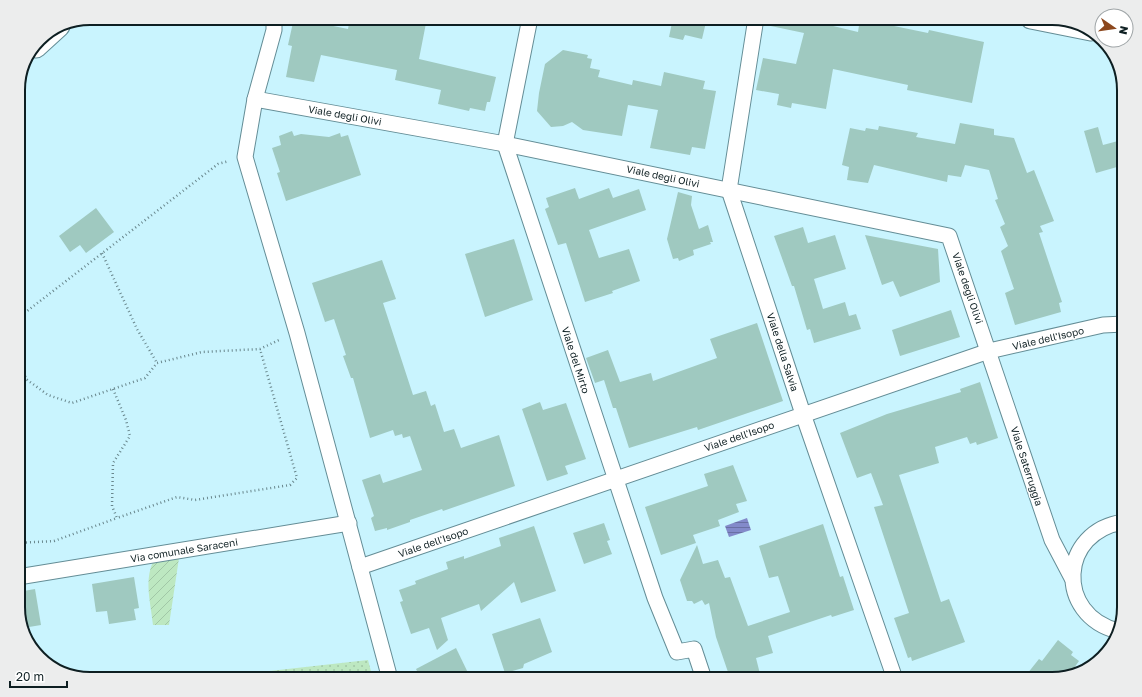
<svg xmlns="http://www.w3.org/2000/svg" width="1142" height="697" viewBox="0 0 1142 697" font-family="'Golos Text',sans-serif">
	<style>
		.grass { fill: url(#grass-dots) }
		.garden { fill: url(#garden-furrows) }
		.water { fill: url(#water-rules) }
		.building { fill: #9fc9c0 }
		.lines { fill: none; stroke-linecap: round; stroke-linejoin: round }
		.street-casing { stroke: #648d96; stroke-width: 17 }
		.secondary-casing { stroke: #648d96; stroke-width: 23 }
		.path { stroke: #69878d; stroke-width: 2.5; stroke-dasharray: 1 3; stroke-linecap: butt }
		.street { stroke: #fff; stroke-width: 15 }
		.secondary { stroke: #fff; stroke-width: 21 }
		.labels { text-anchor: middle; stroke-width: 3; stroke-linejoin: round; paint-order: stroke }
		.street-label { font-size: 10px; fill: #0e1f22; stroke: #fff }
		.rim { fill: none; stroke: #0e1f22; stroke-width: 2 }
	</style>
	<defs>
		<pattern id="grass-dots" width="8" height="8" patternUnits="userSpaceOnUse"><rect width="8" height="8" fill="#bde8c1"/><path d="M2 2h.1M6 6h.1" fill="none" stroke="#a1c7a6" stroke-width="1.8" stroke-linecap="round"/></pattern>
		<pattern id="garden-furrows" width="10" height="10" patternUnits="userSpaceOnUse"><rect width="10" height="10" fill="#bde8c1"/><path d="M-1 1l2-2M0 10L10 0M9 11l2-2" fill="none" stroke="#a1c7a6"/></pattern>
		<pattern id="water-rules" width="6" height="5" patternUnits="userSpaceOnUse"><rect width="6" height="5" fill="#838aca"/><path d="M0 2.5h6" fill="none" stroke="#6a70a4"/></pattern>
	</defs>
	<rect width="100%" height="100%" fill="#c9f4fe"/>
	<polygon class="grass" points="368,660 373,679 198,679"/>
	<path class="garden" d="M179,558l-10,67h-16c-2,-21 -9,-44 0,-63z"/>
	<polygon class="water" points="747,518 751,530 729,537 725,526"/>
	<g class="building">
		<polygon points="294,18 348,29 350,18 427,18 419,59 496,77 490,102 487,102 485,111 470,108 469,111 438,104 441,90 395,80 397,70 321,55 314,82 286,77 292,46 288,45"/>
		<polygon points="673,18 707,18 702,39 685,35 683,40 669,37"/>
		<polygon points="767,18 830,18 829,25 858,32 860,19 928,33 929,30 984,42 972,103 907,90 908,85 833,69 826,109 792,103 791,108 777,105 779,94 756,90 763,58 796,64 804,33 766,25"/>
		<polygon points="563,50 588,55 587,58 592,59 590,68 600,70 598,77 632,85 633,80 661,86 664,72 705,81 703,89 716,91 705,149 692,147 690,155 650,148 658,110 628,105 622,136 583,130 572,122 563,126 551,127 537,111 539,93 545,64"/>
		<polygon points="960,123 994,129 994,135 1014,138 1027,173 1034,170 1054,221 1040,226 1043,232 1039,233 1062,302 1059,303 1061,312 1015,325 1005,293 1014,289 1001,251 1008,246 1000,227 1005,224 995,200 998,199 989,170 965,165 961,177 948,175 947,182 874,165 868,183 847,180 849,167 842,165 850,128 865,131 866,128 878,130 879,126 918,133 916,137 955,144"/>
		<polygon points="1098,127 1103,145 1118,141 1120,149 1124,148 1124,165 1096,173 1084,131"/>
		<polygon points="292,131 294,136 301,134 329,137 340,133 341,137 348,135 361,175 286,201 277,173 280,172 272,148 281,145 279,136"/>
		<polygon points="575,188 579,199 609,188 613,198 639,189 646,210 589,230 599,258 629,249 640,281 612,291 613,293 585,302 566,243 558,245 545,209 549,207 546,198"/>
		<polygon points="678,192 692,196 691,205 699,229 708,225 713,242 710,242 711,244 693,250 694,255 679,261 678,258 673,259 667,239"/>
		<polygon points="96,208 114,232 86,253 80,245 70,252 59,236"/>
		<polygon points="803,227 808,243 835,235 846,269 814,279 823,309 845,302 849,316 856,314 861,329 814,343 810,329 807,330 794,286 792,286 774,236"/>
		<polygon points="865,235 938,249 940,282 900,297 893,281 882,285"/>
		<polygon points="514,239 533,300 485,317 465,254"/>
		<polygon points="382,260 396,299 383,303 413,395 426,391 431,406 435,404 444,432 454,429 461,448 499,435 515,486 443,511 442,509 410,520 410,522 387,530 387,528 375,531 371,518 374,516 362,480 380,474 383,483 422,470 410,436 403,438 402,434 395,436 393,430 370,438 353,378 351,378 343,356 346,355 334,319 325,322 312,283"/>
		<polygon points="951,310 960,337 900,356 892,330"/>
		<polygon points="757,323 783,401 698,430 697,427 629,448 616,408 613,408 604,380 595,383 586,358 608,350 620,382 651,373 653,381 717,358 710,339"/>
		<polygon points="980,382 998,438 977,445 976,442 970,444 967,437 935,447 939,463 899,475 941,602 949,599 965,642 912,661 911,657 908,658 894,618 909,613 874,507 883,505 871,473 857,478 840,433 887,414 961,392 960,389"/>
		<polygon points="540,402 543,410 566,403 586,459 565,466 568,474 547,481 522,409"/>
		<polygon points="733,465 747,501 736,504 739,512 718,520 720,526 693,535 696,543 661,555 645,507 708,486 704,474"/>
		<polygon points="604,523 610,540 607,541 612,554 584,564 573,533"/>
		<polygon points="823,524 840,577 843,576 854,610 832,617 831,615 768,636 773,653 756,658 760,674 746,679 743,676 729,675 716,637 709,603 705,605 702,600 694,604 692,601 687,601 680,580 697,545 703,564 718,560 725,578 730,577 748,626 790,612 778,576 769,578 759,546"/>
		<polygon points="534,526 556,591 521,603 514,582 481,611 479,604 441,618 448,640 437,650 429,628 411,634 400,602 403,601 399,590 416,584 415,581 448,569 446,562 464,556 464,559 501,546 499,538"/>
		<polygon points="134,577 139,608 134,609 136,620 109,624 107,611 96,612 92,584"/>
		<polygon points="35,589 41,625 23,628 18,612 18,592"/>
		<polygon points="540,618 552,652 524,664 523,668 505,673 492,634"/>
		<polygon points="1058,640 1073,652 1071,655 1079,661 1069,675 1053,679 1023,679 1039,659 1042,661"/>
		<polygon points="456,648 471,679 421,679 416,669"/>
	</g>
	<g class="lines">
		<g class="street-casing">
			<g id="street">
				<polyline points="274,18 274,30 255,99 245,157 297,333 390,679"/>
				<polyline points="530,18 505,144 655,598 677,652 694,649 704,679"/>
				<polyline points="756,18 729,190 803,414 895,679"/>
				<polyline points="255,99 505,144 949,236 1052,540 1072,578"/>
				<polyline points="360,567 989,351 1103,325 1124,324"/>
				<polyline points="18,577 349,523"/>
				<path d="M1118,631c-63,-16 -59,-100 6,-109"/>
			</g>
		</g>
		<g class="secondary-casing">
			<g id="secondary">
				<polyline points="1031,18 1091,30"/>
				<polyline points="36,47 59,26"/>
			</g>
		</g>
		<g class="path">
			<polyline points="102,253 137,329 157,363"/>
			<polyline points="18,318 218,164 229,161"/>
			<polyline points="18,349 26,379 48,395 72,403 145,378 157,363 202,352 260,349 281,339"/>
			<polyline points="113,389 126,420 130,436 113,463 112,506 117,518 177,497 195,500 290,485 297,478 260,349"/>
			<polyline points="18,543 54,541 117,518"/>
		</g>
		<use href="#street" class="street"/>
		<use href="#secondary" class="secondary"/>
	</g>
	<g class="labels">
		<g class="street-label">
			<text transform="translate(345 115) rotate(10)" y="4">Viale degli Olivi</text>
			<text transform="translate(663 176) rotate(12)" y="4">Viale degli Olivi</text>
			<text transform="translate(968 288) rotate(71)" y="4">Viale degli Olivi</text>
			<text transform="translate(1048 338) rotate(-13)" y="4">Viale dell'Isopo</text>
			<text transform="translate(783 352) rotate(72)" y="4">Viale della Salvia</text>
			<text transform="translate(576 360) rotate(72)" y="4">Viale del Mirto</text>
			<text transform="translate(739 436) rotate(-19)" y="4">Viale dell'Isopo</text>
			<text transform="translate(1027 466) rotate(72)" y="4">Viale Saterruggia</text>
			<text transform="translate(433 542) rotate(-19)" y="4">Viale dell'Isopo</text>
			<text transform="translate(184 550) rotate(-9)" y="4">Via comunale Saraceni</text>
		</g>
	</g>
	<path d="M0 0H1142V697H0ZM90 25H1052A65 65 0 0 1 1117 90V607A65 65 0 0 1 1052 672H90A65 65 0 0 1 25 607V90A65 65 0 0 1 90 25Z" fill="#eceded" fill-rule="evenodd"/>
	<path class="rim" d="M90 25H1052A65 65 0 0 1 1117 90V607A65 65 0 0 1 1052 672H90A65 65 0 0 1 25 607V90A65 65 0 0 1 90 25Z"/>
	<g transform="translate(1114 28) rotate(103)"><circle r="19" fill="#ffffff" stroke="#9fa5a7"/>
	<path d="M0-3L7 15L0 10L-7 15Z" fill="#8c471d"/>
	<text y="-6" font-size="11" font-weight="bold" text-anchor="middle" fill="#0e1f22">N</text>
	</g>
	<path d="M10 681v6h57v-6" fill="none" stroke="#0e1f22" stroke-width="2"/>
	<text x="16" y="681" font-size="12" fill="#0e1f22" stroke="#ffffff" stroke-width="3" paint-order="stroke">20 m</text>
</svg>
